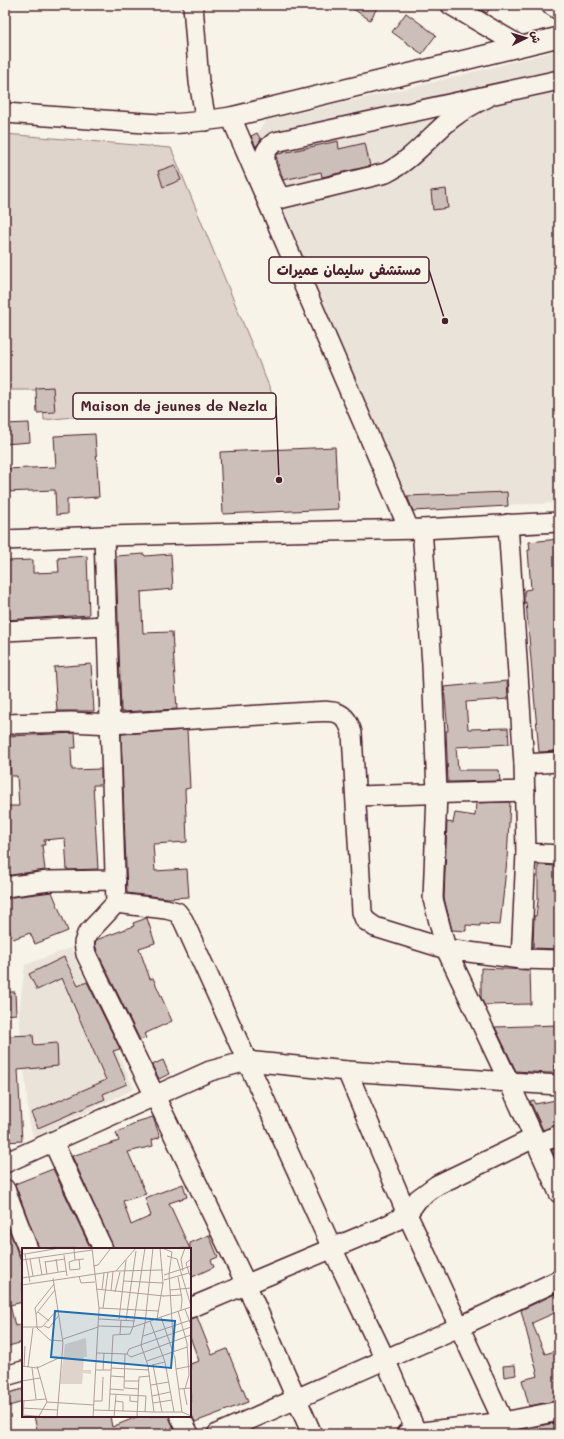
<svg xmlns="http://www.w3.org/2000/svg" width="564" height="1439" viewBox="0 0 564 1439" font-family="Mali,'Playpen Sans Arabic',sans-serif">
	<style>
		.built { fill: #eae3da }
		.green { fill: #ded4cc; stroke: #947a7c }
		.building { fill: #ccbfb9; stroke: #4a1f2b }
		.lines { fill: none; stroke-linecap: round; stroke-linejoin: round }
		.minor-casing { stroke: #4a1f2b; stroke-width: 22 }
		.minor { stroke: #f7f3e8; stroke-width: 19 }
		.inset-road { fill: none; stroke: #b29e9c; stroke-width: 1 }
		.view { fill: #1f6fb2; fill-opacity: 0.15; stroke: #1f6fb2; stroke-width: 2 }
		.inset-edge { fill: none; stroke: #4a1f2b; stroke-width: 2 }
		.leader { fill: none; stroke: #4a1f2b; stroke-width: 1.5 }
		.callout-dot { fill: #4a1f2b; stroke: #f7f3e8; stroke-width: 1.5 }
		.callout { fill: #f7f3e8; stroke: #4a1f2b; stroke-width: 1.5 }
		.callout-label { font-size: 14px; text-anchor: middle; font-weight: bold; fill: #4a1f2b }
	</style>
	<rect width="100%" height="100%" fill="#f7f3e8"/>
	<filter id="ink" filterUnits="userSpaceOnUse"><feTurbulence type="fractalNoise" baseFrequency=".025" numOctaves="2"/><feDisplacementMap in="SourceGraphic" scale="8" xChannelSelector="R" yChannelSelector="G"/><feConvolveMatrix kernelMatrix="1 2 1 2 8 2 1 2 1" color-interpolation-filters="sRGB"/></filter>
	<g filter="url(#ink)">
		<g class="built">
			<polygon points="559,50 559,503 411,509 253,140 266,120 426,84"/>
			<polygon points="71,948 134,1089 33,1138 29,1119 19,1014 25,965"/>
		</g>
		<polygon class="green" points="5,134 171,148 273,396 44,420 42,390 5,390"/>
		<g class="building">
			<polygon points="347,5 379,5 370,20"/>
			<polygon points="473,5 491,5 487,13"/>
			<polygon points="406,13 436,35 422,54 392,32"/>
			<polygon points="257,133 261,140 256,147 251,136"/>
			<polygon points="338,141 339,149 365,143 370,166 322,177 321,172 283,180 276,156 278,154"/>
			<polygon points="175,165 181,180 163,187 158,171"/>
			<polygon points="446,189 448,208 433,210 431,191"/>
			<polygon points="53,387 55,412 37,413 36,388"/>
			<polygon points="29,423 30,442 5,444 5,424"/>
			<polygon points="95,434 99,497 67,499 67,514 56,515 55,490 5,492 5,469 56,467 54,436"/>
			<polygon points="335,447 338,509 223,514 220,452"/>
			<polygon points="507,492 508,506 413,511 407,496"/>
			<polygon points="559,539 559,639 554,639 556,662 559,661 559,751 539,752 526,602 524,603 524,593 525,590 531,589 528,550 530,550 529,542"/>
			<polygon points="144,554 145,556 171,554 173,589 141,592 143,633 172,632 177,709 121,712 116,556"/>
			<polygon points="87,556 89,615 5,620 5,561 33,560 33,573 59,572 58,558"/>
			<polygon points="91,664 94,711 57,711 54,667"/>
			<polygon points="507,681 508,699 466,702 468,729 508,728 509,744 456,747 458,770 499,770 500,781 448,782 446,731 448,731 444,687"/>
			<polygon points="187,730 190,788 185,789 187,842 153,844 155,871 187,869 189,897 168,898 127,893 121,734"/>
			<polygon points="75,733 76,748 71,748 72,770 101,769 101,785 93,785 98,869 67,870 65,838 44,840 45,845 42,845 45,870 5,876 5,806 19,806 17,776 11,776 9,736"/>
			<polygon points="510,802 507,860 500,925 480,924 480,926 466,925 466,931 452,930 444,898 447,822 453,823 455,813 475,816 476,803"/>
			<polygon points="538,865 559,866 559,949 533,948 534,916 536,916 538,901"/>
			<polygon points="52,892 68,931 35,944 30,933 13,939 5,918 5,900 13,897"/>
			<polygon points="147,918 155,943 139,948 150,979 153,978 172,1021 144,1034 146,1038 140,1040 97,951 95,944 96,940 134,926 133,923"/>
			<polygon points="64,957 78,986 87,982 120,1049 113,1051 127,1084 103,1094 105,1099 38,1128 31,1113 106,1080 62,978 37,990 29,974"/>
			<polygon points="481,968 530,970 531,1004 484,1005 481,997"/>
			<polygon points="5,992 15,992 16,1014 5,1015"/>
			<polygon points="559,1025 559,1066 554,1066 554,1073 548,1073 516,1071 495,1027"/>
			<polygon points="33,1035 34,1045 57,1043 58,1066 18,1070 22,1141 5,1142 5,1036"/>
			<polygon points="163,1060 169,1074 159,1079 152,1065"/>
			<polygon points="534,1100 535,1104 556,1100 559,1124 543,1130 530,1101"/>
			<polygon points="153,1117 160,1137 152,1140 153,1146 128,1152 146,1194 123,1201 131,1225 151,1216 145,1198 183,1184 187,1197 169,1203 190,1249 114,1249 72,1156 119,1141 116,1133 137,1123 136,1122"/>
			<polygon points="559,1147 559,1166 552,1150"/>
			<polygon points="53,1169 91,1249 39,1249 15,1184"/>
			<polygon points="10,1232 23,1267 23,1302 10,1305 15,1326 23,1324 23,1342 5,1347 5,1233"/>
			<polygon points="209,1235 218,1257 211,1260 214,1267 190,1278 190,1243"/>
			<polygon points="559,1292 559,1311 532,1323 545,1354 559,1350 559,1400 529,1406 522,1380 538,1376 521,1310"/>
			<polygon points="197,1317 212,1355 227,1349 248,1402 195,1422 190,1411 190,1364 199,1361 190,1337 190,1319"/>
			<polygon points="515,1365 516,1375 504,1377 503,1366"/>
			<polygon points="23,1389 23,1402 5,1407 5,1394"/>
			<polygon points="34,1416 110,1416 112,1427 139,1416 169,1416 174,1429 157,1434 38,1434"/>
			<polygon points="559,1422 559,1434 520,1434 519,1430"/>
		</g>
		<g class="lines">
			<g class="minor-casing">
				<g id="minor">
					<polyline points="193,5 199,82 206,121"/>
					<polyline points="451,5 520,46"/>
					<polyline points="551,5 559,10"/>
					<path d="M488,97c-13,6 -26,13 -37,22 -22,18 -39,41 -65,54l-103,25c-8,-4 -19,-34 -18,-43 1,-6 5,-9 10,-13l284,-62"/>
					<path d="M5,113l154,11c24,0 47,-3 72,-7l328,-80"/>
					<polyline points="231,117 409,529"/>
					<polyline points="508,524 524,764 526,853 521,959"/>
					<polyline points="422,529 432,664 437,793 433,899 446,949"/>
					<polyline points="104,536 116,903 87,934 84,943 86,954 246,1284 312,1434"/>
					<polyline points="5,540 104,536 422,529 559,522"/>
					<polyline points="5,631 106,626"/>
					<path d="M5,724l66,-2 40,2 199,-12c22,-1 35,-4 42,21l10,179 3,8 10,7 71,22"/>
					<polyline points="524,764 559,762"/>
					<polyline points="356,796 525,791"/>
					<polyline points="526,853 559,855"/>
					<polyline points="5,887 49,881 116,880"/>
					<polyline points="116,903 166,909 177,912 183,920 332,1248 385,1359 417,1434"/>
					<polyline points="559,960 521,959 446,949 509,1082 559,1085"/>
					<polyline points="347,1071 407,1214 509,1434"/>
					<polyline points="53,1142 103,1249"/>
					<polyline points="537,1144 559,1135"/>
					<polyline points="5,1163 210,1071 247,1061 347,1071 509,1082 559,1193"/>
					<polyline points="5,1189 28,1249"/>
					<polyline points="190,1308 390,1224 407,1214 418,1199 437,1185 534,1138"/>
					<polyline points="5,1376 23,1371"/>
					<polyline points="180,1416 189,1434"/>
					<polyline points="217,1434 461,1326 559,1280"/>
					<polyline points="406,1434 504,1422 559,1411"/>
				</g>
			</g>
			<use href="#minor" class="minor"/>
		</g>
	</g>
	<g transform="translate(22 1248)">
		<rect width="169" height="169" fill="#f7f3e8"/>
		<path d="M64,90l1,19h-3l-1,13h8v4l-8,-1 -1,11h-22l5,-40z" fill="#ded4cc"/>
		<path class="inset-road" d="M52,0l1,12 9,-1M70,0l7,60 -6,109M123,0l-12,79 12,-4 8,-75M140,0l10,4 -3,22 5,78M0,6h3l5,28M3,6l35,-6M42,7l3,21M145,8l10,3 14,47M17,10l3,17M8,11l3,17M34,11l2,13M0,12l70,-10M53,12l-6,2 1,8 10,-1 -1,-9M23,13l2,13M23,14l20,-3M71,18l5,-1 13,-17M94,23l47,-1M161,23l-2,-12 4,-11M167,25l-3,-10 5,-4M142,27l27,-9M57,28l2,7 14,-1M156,29l4,22 -1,11M0,30l44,-7M31,30l10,65 -6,74M142,32l25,-7 2,4M101,33l40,2M0,37l94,-14 20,-23M74,41l68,7M33,42l-19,24 1,14 13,12 13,1M80,42l2,-17M148,42l21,-2M89,43l2,-19M93,44l5,-20M141,48l19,-1M77,60l60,3M81,60l5,-36M163,61l6,16M156,63l9,32 2,32 -4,14M16,64l11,9M14,66l-1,-6 19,-24M139,69l30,-10M77,71l36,2M97,71l7,-59M135,71l6,-36 -3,-35M104,72l10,-69M128,73l15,41 9,50M22,78l5,2 10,-13M76,78l35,1 -3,7 -17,1 -4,75M0,79h20l16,-18M98,86l1,-14M121,88l48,-16M41,91l35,-12M75,105l30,1 4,3 60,-22M103,106l-1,34 15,1M105,106l2,-5 62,-22M125,113l40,-14M130,117l13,-3M131,117l9,47M0,118l15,2 24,-11M15,118l10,36 47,3M169,118l-15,3 -1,-11 -14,-41 -16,6 -4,22 7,21 6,46h28l9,4M2,119l1,-21M6,119l5,-39M10,120l4,31M89,120l38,2M154,121l6,43M74,122h15M81,122l1,-17M89,128l14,1M0,133l18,-3M103,133h14M129,137l18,-3M88,141l14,1M157,141l12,-1M162,141l3,16M88,146l36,2 -1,16M108,148v5l8,1M130,148l18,-4M0,153l24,-2M72,153h8l1,-24M93,153l8,1v9M131,155l19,-3M0,160l35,2M72,162l60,2M0,167l25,2M1,168l1,-16M17,168l8,-14M92,169l2,-22M115,169l2,-40 11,-1"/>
		<path class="view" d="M33,63l120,10 -4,47 -120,-11z"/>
		<rect width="169" height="169" class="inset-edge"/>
	</g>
	<path class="leader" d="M445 321L429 270M279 480L276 406"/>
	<g class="callout-dot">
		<circle cx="445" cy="321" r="4"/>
		<circle cx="279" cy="480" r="4"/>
	</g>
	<g class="callout">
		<rect x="269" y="257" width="160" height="26" rx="4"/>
		<rect x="73" y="393" width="203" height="26" rx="4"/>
	</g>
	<g class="callout-label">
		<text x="349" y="275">مستشفى سليمان عميرات</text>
		<text x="174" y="411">Maison de jeunes de Nezla</text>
	</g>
	<rect width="564" height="1439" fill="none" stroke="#f7f3e8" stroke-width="20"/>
	<rect x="10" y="10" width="544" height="1419" fill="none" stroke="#4a1f2b" stroke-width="1.5" filter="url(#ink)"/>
	<g transform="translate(526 38) rotate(85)" stroke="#f7f3e8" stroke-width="3" paint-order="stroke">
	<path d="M0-3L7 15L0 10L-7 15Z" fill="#4a1f2b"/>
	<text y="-6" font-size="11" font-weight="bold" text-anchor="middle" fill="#4a1f2b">ش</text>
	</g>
</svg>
